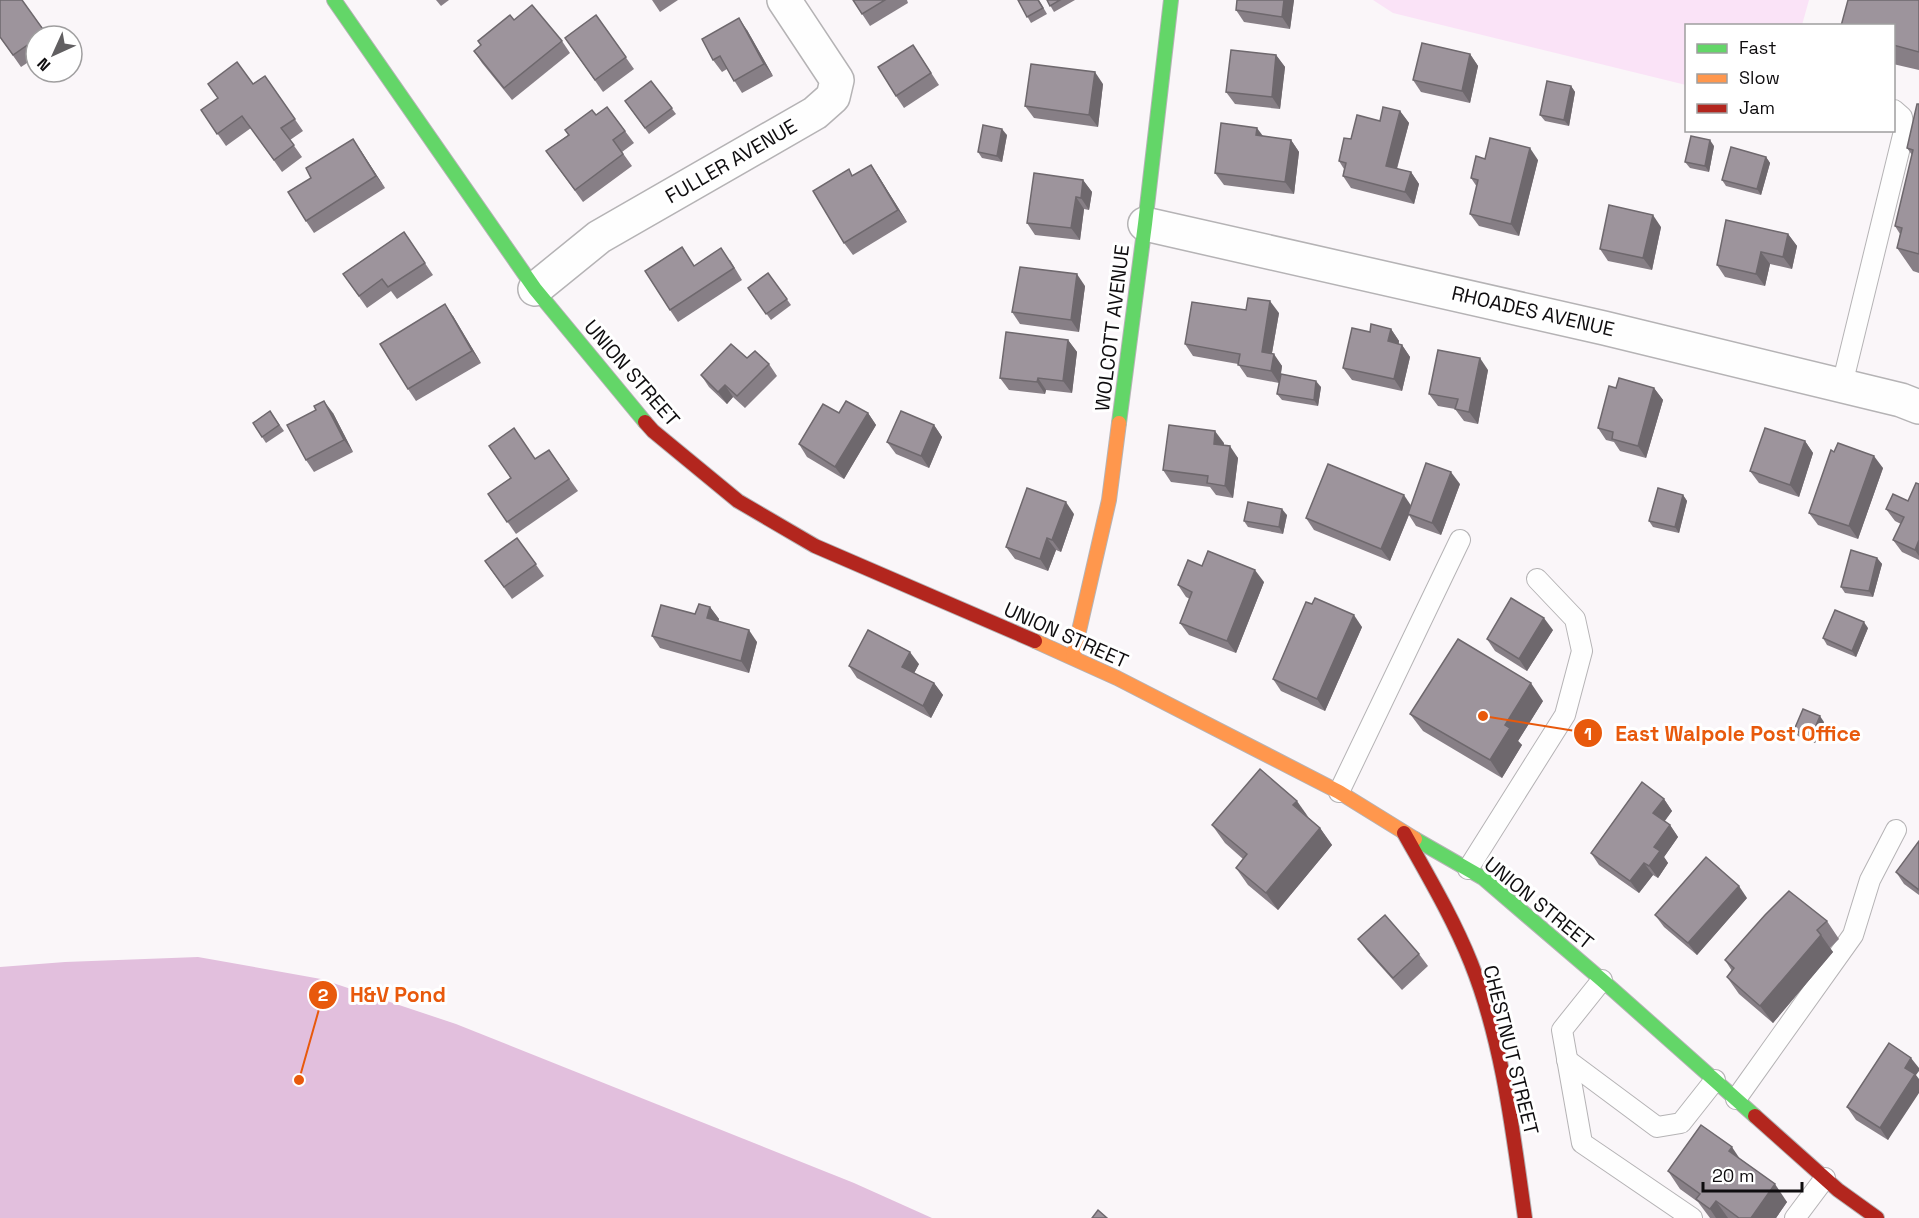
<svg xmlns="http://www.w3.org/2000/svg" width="1919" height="1218" viewBox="0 0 1919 1218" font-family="'Space Grotesk',sans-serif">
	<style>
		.green { fill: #fae3f7 }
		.water { fill: #e2bfdd }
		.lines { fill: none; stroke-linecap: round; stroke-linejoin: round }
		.lane-casing { stroke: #b5b3b5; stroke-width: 22 }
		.street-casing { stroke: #b5b3b5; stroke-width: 36 }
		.fast-casing { stroke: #b5b3b5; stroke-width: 16 }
		.slow-casing { stroke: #b5b3b5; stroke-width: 16 }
		.jam-casing { stroke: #b5b3b5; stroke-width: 16 }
		.lane { stroke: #fefefe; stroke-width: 20 }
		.street { stroke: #fefefe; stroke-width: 33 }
		.fast { stroke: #63d668; stroke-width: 14 }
		.slow { stroke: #ff974d; stroke-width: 14 }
		.jam { stroke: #b3261e; stroke-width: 14 }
		.wall { fill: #877f86 }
		.shaded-wall { fill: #6e686d }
		.building { fill: #9d949c; stroke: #6e686d; stroke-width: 1.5 }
		.labels { text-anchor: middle; stroke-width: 6; stroke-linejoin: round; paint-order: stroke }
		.street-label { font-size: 20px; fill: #0f0d0f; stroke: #fff }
		.leader { fill: none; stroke: #e8590c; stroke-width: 2 }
		.callout-dot { fill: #e8590c; stroke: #fff; stroke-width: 2 }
		.mark-label { font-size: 18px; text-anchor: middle; font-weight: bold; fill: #fff }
		.callout-label { font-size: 21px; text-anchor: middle; font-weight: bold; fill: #e8590c; stroke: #fff; stroke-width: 6; stroke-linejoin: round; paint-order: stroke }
	</style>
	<rect width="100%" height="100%" fill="#faf6f9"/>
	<polygon class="green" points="1373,0 1809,0 1802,25 1686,26 1686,85 1393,13"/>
	<polygon class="water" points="198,957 321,979 456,1024 854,1183 932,1218 0,1218 0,967 65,962"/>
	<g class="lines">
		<g class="lane-casing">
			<g id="lane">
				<polyline points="1842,385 1904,131 1902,117 1894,110"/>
				<polyline points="1339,792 1460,540"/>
				<polyline points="1468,869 1565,715 1582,651 1575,619 1537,579"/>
				<polyline points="1602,980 1562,1030 1582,1143 1692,1218"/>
				<polyline points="1567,1060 1657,1127 1681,1123 1715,1080"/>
				<polyline points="1736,1099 1853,935 1870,880 1896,830"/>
				<polyline points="1795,1218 1825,1178"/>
			</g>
		</g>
		<g class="street-casing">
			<g id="street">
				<polyline points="1145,224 1604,328 1901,400 1919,407"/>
				<polyline points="535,289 599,237 815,113 833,97 837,80 784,0"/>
			</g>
		</g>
		<g class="fast-casing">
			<g id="fast">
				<polyline points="334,0 535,289 645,422"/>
				<polyline points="1119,423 1145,224 1171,0"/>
				<polyline points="1415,839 1483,878 1602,980 1755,1116"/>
			</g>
		</g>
		<g class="slow-casing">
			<g id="slow">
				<polyline points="1035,641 1117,678 1339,792 1415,839"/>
				<polyline points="1073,657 1109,500 1119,423"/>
			</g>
		</g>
		<g class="jam-casing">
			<g id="jam">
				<polyline points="645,422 653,431 738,501 815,546 1035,641"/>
				<path d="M1404,833c24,43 49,85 67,130 32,80 42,170 54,255"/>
				<polyline points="1755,1116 1838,1190 1877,1218"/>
			</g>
		</g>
		<use href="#lane" class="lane"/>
		<use href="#street" class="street"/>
		<use href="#fast" class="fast"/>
		<use href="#slow" class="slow"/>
		<use href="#jam" class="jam"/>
	</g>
	<g class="wall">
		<polygon points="22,0 48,36 36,36 36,57 21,67 0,37"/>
		<polygon points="436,0 449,0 441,6"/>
		<polygon points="652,0 678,0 660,12"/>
		<polygon points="853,0 907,0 908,3 870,26"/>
		<polygon points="1018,0 1039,0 1047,14 1031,23"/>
		<polygon points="1047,0 1075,0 1054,12"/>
		<polygon points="1237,0 1294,0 1290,29 1244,22 1236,10"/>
		<polygon points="1919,0 1919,70 1893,64 1893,26"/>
		<polygon points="596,15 634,69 603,92 565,38"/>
		<polygon points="514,20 562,41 570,53 512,100 482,63 474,51"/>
		<polygon points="747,30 773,76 742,93 727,69 722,72 713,60"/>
		<polygon points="1470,54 1478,66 1470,103 1421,92 1413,80"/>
		<polygon points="1276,55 1285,67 1280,109 1235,104 1226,92"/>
		<polygon points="921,57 939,85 904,108 896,96"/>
		<polygon points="265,76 303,131 290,140 302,157 282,172 251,128 226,146 201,110 253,84"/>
		<polygon points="651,81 676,114 649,134 625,101"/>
		<polygon points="1103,84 1098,127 1034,118 1025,106"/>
		<polygon points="1571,86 1575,92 1569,126 1545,121 1540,115"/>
		<polygon points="1919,104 1919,273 1913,271 1897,248 1900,234 1895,226 1912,155 1907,148"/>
		<polygon points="607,107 634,143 622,152 632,166 583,202 546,151 568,135 565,130 596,115"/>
		<polygon points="1400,111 1409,123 1397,169 1411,172 1419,184 1414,204 1351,188 1343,176 1344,169 1339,161 1351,139 1380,121"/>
		<polygon points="1007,135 1002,162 982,158 978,152"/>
		<polygon points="1263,136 1291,140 1299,152 1294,194 1224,185 1215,173"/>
		<polygon points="1714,146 1709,172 1690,168 1685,162"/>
		<polygon points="361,151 385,188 314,233 306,221"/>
		<polygon points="1766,157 1770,163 1761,195 1726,186 1722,180"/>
		<polygon points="1485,159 1538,160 1519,236 1479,226 1470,214 1477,187 1471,178"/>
		<polygon points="871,165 879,177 907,222 853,255 844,243 853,175"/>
		<polygon points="1083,180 1092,192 1089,210 1084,209 1080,240 1035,235 1027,223"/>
		<polygon points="1661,227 1652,270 1608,261 1600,249"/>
		<polygon points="404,232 433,275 397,299 391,291 367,308 343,274"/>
		<polygon points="1788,234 1797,246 1792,269 1770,264 1765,286 1725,277 1717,265"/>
		<polygon points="730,260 742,280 678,322 670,310 694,266"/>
		<polygon points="768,273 791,305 771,320 748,288"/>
		<polygon points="1085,286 1079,332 1020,324 1012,312"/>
		<polygon points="1246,310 1279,313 1272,353 1282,366 1281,374 1321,387 1318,406 1282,400 1277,394 1279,383 1247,377 1238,364 1193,356 1185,344"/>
		<polygon points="453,316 481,363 416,401 408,389"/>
		<polygon points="1391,329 1399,341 1399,344 1402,345 1410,357 1402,391 1352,380 1343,368 1370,332"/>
		<polygon points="1068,340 1077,352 1072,393 1046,390 1045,394 1009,390 1000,378"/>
		<polygon points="747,358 769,364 777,376 745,408 733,397 727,404 709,387 701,375"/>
		<polygon points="1488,370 1478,424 1464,421 1455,409 1438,406 1429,394"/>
		<polygon points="1616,388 1654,388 1663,400 1646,458 1620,451 1614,442 1606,440 1598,428"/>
		<polygon points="270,411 284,431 266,443 253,423"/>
		<polygon points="333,413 353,452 314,472 306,460"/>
		<polygon points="839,413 868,413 876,425 844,479 807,457 799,444"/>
		<polygon points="934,425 942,437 929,468 896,454 887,442"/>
		<polygon points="1805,441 1813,453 1799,497 1759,483 1750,471"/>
		<polygon points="1224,443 1224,445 1238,458 1233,498 1216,495 1210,487 1171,482 1163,470"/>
		<polygon points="549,450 578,491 516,534 488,494"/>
		<polygon points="1834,452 1883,468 1858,539 1818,525 1809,513"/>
		<polygon points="1460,484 1441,535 1416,526 1409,515 1390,561 1314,530 1306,518 1411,505"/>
		<polygon points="1919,484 1919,560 1902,552 1893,540 1901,524 1895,521 1886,509 1908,501"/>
		<polygon points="1683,495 1687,501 1679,533 1653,527 1649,521"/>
		<polygon points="1074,514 1061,552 1056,550 1048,571 1015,559 1006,547"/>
		<polygon points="1287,515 1283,534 1248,527 1244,521"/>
		<polygon points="517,538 544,576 512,599 485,561"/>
		<polygon points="1877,558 1882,564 1873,597 1845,593 1841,587"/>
		<polygon points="1202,566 1264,582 1236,653 1189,635 1180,623 1190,599 1186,597 1178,585"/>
		<polygon points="1312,604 1362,627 1325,711 1281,691 1273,679"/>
		<polygon points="710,607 719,619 718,621 757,642 749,673 660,648 652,636"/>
		<polygon points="1868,628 1856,657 1827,645 1823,638"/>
		<polygon points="1553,630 1527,671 1495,651 1487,639"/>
		<polygon points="919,664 914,673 934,683 943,695 931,718 857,678 849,666"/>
		<polygon points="1543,701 1518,741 1522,745 1502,778 1423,731 1410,714"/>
		<polygon points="1824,722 1815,743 1798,736 1794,730"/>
		<polygon points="1664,799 1672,811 1664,821 1670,825 1678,837 1664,857 1668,863 1658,878 1653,875 1639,893 1599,865 1591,853"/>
		<polygon points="1309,818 1320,828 1332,845 1278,910 1248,885 1236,868 1243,859 1225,843 1212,825"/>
		<polygon points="1919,841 1919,895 1904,884 1896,872"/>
		<polygon points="1747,898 1697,955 1664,927 1655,915"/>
		<polygon points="1827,921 1839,939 1830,948 1833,952 1773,1023 1739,994 1727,977 1732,971 1725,960"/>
		<polygon points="1358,939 1419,954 1428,966 1402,990 1367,951"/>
		<polygon points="1916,1075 1888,1140 1856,1120 1847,1107"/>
		<polygon points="1741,1160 1787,1202 1776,1218 1710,1218 1698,1202 1680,1189 1668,1171"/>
	</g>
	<g class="shaded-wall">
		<polygon points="1284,0 1294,0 1290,29 1282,17"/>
		<polygon points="739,18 747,30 773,76 764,64"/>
		<polygon points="1470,54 1478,66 1470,103 1462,91"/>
		<polygon points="1276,55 1285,67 1280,109 1272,97"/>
		<polygon points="1095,72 1103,84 1098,127 1089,115"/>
		<polygon points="1571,86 1575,92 1569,126 1564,120"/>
		<polygon points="1400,111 1409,123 1394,178 1386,166"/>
		<polygon points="1257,128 1266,140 1256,135"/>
		<polygon points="1002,129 1007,135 1002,162 997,156"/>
		<polygon points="353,139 361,151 385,188 376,176"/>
		<polygon points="1291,140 1299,152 1294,194 1285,182"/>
		<polygon points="1710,140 1714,146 1709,172 1705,166"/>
		<polygon points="1530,148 1538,160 1519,236 1511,224"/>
		<polygon points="1766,157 1770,163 1761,195 1757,189"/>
		<polygon points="871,165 879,177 907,222 898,210"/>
		<polygon points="1411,172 1419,184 1414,204 1405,192"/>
		<polygon points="1083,180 1092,192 1089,210 1081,198"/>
		<polygon points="1076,197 1084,209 1080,240 1071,228"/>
		<polygon points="1653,215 1661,227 1652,270 1643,258"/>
		<polygon points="1788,234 1797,246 1792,269 1783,257"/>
		<polygon points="1761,252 1770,264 1765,286 1756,274"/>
		<polygon points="1077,274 1085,286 1079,332 1071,320"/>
		<polygon points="1270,301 1279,313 1270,364 1262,352"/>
		<polygon points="445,304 453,316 481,363 472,351"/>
		<polygon points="1391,329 1399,341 1396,353 1388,341"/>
		<polygon points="1068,340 1077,352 1072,393 1063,381"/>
		<polygon points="1402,345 1410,357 1402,391 1394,379"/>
		<polygon points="1274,354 1282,366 1279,383 1271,371"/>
		<polygon points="1480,358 1488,370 1478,424 1469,412"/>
		<polygon points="1038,378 1046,390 1045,394 1037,382"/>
		<polygon points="1316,381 1321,387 1318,406 1314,400"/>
		<polygon points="725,385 733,397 727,404 718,392"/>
		<polygon points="1654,388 1663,400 1646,458 1638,446"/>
		<polygon points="324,401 333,413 353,452 344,440"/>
		<polygon points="868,413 876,425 844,479 835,467"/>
		<polygon points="934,425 942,437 929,468 921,456"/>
		<polygon points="1215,431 1224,443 1222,456 1214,444"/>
		<polygon points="1805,441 1813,453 1799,497 1790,485"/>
		<polygon points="1230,446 1238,458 1233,498 1225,486"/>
		<polygon points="1874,456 1883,468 1858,539 1849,526"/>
		<polygon points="1451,472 1460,484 1441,535 1432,523"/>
		<polygon points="1404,495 1412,507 1390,561 1381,549"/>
		<polygon points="1683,495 1687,501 1679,533 1675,527"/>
		<polygon points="1066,502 1074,514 1061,552 1052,540"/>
		<polygon points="1282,509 1287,515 1283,534 1279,527"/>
		<polygon points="1047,538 1056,550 1048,571 1040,559"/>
		<polygon points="1919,540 1919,556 1915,550"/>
		<polygon points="1877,558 1882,564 1873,597 1869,591"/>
		<polygon points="1255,570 1264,582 1236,653 1227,641"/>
		<polygon points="710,607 719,619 716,630 707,618"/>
		<polygon points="1354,615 1362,627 1325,711 1317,699"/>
		<polygon points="1544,618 1553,630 1527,671 1519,659"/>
		<polygon points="1864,622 1868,628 1856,657 1852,651"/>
		<polygon points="749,630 757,642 749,673 741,661"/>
		<polygon points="910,652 919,664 911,679 902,667"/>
		<polygon points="934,683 943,695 931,718 923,706"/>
		<polygon points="1531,683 1543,701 1518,741 1522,745 1502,778 1490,760 1505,725"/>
		<polygon points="1820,716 1824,722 1815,743 1811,737"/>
		<polygon points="1664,799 1672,811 1662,825 1653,813"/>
		<polygon points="1297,801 1309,818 1293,805"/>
		<polygon points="1670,825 1678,837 1664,857 1668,863 1658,878 1649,866 1654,847"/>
		<polygon points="1320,828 1332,845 1278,910 1266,893"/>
		<polygon points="1644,863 1653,875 1639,893 1630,881"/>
		<polygon points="1739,886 1747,898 1697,955 1688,943"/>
		<polygon points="1821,935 1833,952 1773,1023 1760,1006"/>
		<polygon points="1911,1058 1919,1068 1919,1071 1916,1075 1919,1079 1919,1093 1888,1140 1880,1128 1905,1068"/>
		<polygon points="1732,1147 1744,1165 1729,1151"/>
		<polygon points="1775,1184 1787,1202 1776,1218 1751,1218"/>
		<polygon points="1716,1201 1728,1218 1716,1218 1710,1209"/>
	</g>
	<g class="building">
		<polygon points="0,0 22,0 45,32 40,36 36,36 36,39 13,55 0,37"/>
		<polygon points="853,0 885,0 862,14"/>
		<polygon points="1018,0 1038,0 1043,8 1027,17"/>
		<polygon points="1047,0 1060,0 1050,6"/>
		<polygon points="1237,0 1284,0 1282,17 1236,10"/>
		<polygon points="1848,0 1919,0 1919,52 1893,45 1893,26 1841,26"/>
		<polygon points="532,5 562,41 504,88 474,51 481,45 478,41 510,15 514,20"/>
		<polygon points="596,15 626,57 595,80 565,38"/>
		<polygon points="739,18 764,64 734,81 720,56 713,60 702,39"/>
		<polygon points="1422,43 1470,54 1462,91 1413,80"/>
		<polygon points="913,45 931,73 896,96 878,67"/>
		<polygon points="1231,50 1276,55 1272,97 1226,92"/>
		<polygon points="237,62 253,84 265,76 295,119 281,128 294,145 274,160 242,116 217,134 201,110 218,98 208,84"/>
		<polygon points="1031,64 1095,72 1089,115 1025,106"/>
		<polygon points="651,81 672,108 645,128 625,101"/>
		<polygon points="1547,81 1571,86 1564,120 1540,115"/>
		<polygon points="1917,104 1919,104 1919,254 1897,248 1902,228 1895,226 1913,150 1907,148"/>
		<polygon points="607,107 625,131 613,140 623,154 575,190 546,151 569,135 565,130 592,110 596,115"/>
		<polygon points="1383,107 1400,111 1386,166 1411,172 1405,192 1343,176 1346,163 1339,161 1344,138 1351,139 1357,115 1380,121"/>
		<polygon points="1221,123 1257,128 1256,135 1291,140 1285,182 1215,173"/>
		<polygon points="983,125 1002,129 997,156 978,152"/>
		<polygon points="1691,136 1710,140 1705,166 1685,162"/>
		<polygon points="1490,138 1530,148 1511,224 1470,214 1478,180 1471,178 1476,156 1485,159"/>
		<polygon points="353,139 376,176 306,221 288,192 311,178 306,168"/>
		<polygon points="1731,147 1766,157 1757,189 1722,180"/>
		<polygon points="871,165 898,210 844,243 813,191 849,169 852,176"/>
		<polygon points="1034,173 1083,180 1081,198 1076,197 1071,228 1027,223"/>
		<polygon points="1609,205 1653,215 1643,258 1600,249"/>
		<polygon points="1726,220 1788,234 1783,257 1761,252 1756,274 1717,265"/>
		<polygon points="404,232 425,263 388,287 382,279 359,296 343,274"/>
		<polygon points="682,247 694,266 721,248 734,268 670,310 645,271"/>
		<polygon points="1020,267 1077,274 1071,320 1012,312"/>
		<polygon points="768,273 787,299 766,314 748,288"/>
		<polygon points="1248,298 1270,301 1262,352 1274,354 1271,371 1238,365 1240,354 1185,344 1192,302 1246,310"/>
		<polygon points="445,304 472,351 408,389 380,344"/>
		<polygon points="1371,324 1391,329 1388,341 1402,345 1394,379 1343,368 1352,328 1370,332"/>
		<polygon points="1006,332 1068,340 1063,381 1038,378 1037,382 1000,378"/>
		<polygon points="731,344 747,358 755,351 769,364 737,396 725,385 718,392 701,375"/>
		<polygon points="1438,350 1480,358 1469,412 1455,409 1458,399 1429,394"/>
		<polygon points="1281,374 1316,381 1314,400 1277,394"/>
		<polygon points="1619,378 1654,388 1638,446 1612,439 1613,432 1598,428 1609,386 1616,388"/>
		<polygon points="324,401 344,440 306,460 287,425 316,410 314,406"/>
		<polygon points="846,401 868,413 835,467 799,444 823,404 839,413"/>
		<polygon points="270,411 279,425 262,437 253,423"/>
		<polygon points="901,411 934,425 921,456 887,442"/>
		<polygon points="1169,425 1215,431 1214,444 1230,446 1225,486 1207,483 1208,476 1163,470"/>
		<polygon points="514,428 535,459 549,450 569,479 507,522 488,494 511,478 489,446"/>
		<polygon points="1765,428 1805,441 1790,485 1750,471"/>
		<polygon points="1838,443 1874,456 1849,526 1809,513 1831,450 1834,452"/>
		<polygon points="1426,463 1451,472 1432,523 1408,514"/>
		<polygon points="1328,464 1404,495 1381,549 1306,518"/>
		<polygon points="1916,483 1919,484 1919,540 1915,550 1893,540 1904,517 1886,509 1893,494 1908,501"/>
		<polygon points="1027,488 1066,502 1052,540 1047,538 1040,559 1006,547"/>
		<polygon points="1658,488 1683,495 1675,527 1649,521"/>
		<polygon points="1248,502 1282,509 1279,527 1244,521"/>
		<polygon points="517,538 536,564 504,587 485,561"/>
		<polygon points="1851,550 1877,558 1869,591 1841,587"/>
		<polygon points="1208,551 1255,570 1227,641 1180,623 1192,592 1178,585 1188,560 1202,566"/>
		<polygon points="1315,598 1354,615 1317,699 1273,679 1306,602 1312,604"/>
		<polygon points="1511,598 1544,618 1519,659 1487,639"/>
		<polygon points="699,604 710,607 707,618 749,630 741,661 652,636 661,605 695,614"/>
		<polygon points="1835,610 1864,622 1852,651 1823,638"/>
		<polygon points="868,630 910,652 902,667 934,683 923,706 849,666"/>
		<polygon points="1458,639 1531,683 1505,725 1510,728 1490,760 1410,714"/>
		<polygon points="1803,709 1820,716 1811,737 1794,730"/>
		<polygon points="1260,769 1297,801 1293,805 1320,828 1266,893 1236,868 1247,854 1212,825"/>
		<polygon points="1642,782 1664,799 1653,813 1670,825 1654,847 1660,851 1649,866 1644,863 1630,881 1591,853"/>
		<polygon points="1919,841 1919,890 1896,872"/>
		<polygon points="1706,857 1739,886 1688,943 1655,915"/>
		<polygon points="1789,891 1827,921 1817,930 1821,935 1760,1006 1727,977 1734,968 1725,960 1765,915"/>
		<polygon points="1385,915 1419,954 1393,978 1358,939"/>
		<polygon points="1889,1043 1911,1058 1905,1068 1915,1074 1880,1128 1847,1107"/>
		<polygon points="1701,1125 1732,1147 1729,1151 1775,1184 1751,1218 1739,1218 1716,1201 1710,1209 1696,1199 1700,1194 1668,1171"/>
		<polygon points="1098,1210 1107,1218 1092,1218"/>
	</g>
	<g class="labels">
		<g class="street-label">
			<text transform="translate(731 161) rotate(-30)" y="7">FULLER AVENUE</text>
			<text transform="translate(1533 311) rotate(13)" y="7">RHOADES AVENUE</text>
			<text transform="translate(1112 328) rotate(-83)" y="7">WOLCOTT AVENUE</text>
			<text transform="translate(632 373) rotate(49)" y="7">UNION STREET</text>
			<text transform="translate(1066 635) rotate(24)" y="7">UNION STREET</text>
			<text transform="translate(1539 903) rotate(39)" y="7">UNION STREET</text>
			<text transform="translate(1511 1050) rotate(76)" y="7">CHESTNUT STREET</text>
		</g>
	</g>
	<path class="leader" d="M1483 716L1588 733M299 1080L323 995"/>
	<g class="callout-dot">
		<circle cx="1483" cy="716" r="6"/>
		<circle cx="299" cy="1080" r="6"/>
		<circle cx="1588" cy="733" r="15"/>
		<circle cx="323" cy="995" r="15"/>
	</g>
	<g class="mark-label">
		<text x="1588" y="740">1</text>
		<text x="323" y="1001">2</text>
	</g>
	<g class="callout-label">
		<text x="1738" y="741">East Walpole Post Office</text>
		<text x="398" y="1002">H&amp;V Pond</text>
	</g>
	<rect x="1685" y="24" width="210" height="108" fill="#ffffff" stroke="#9f9e9f" stroke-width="1.5"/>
	<rect x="1697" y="44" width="30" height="9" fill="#63d668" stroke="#9f9e9f" stroke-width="1.5"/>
	<text x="1739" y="54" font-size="18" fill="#0f0d0f">Fast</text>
	<rect x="1697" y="74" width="30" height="9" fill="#ff974d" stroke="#9f9e9f" stroke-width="1.5"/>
	<text x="1739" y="84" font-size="18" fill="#0f0d0f">Slow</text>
	<rect x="1697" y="104" width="30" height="9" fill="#b3261e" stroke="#9f9e9f" stroke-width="1.5"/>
	<text x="1739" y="114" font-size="18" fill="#0f0d0f">Jam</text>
	<g transform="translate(54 54) rotate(225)"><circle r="28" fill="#ffffff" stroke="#9f9e9f" stroke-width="1.5"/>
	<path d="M0-4.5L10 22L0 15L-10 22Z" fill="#615f61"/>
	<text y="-9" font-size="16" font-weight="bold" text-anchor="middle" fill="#0f0d0f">N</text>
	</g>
	<path d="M1703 1182v9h99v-9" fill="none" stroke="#0f0d0f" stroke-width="3"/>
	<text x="1712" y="1182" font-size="18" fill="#0f0d0f" stroke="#ffffff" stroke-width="4.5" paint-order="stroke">20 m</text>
</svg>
